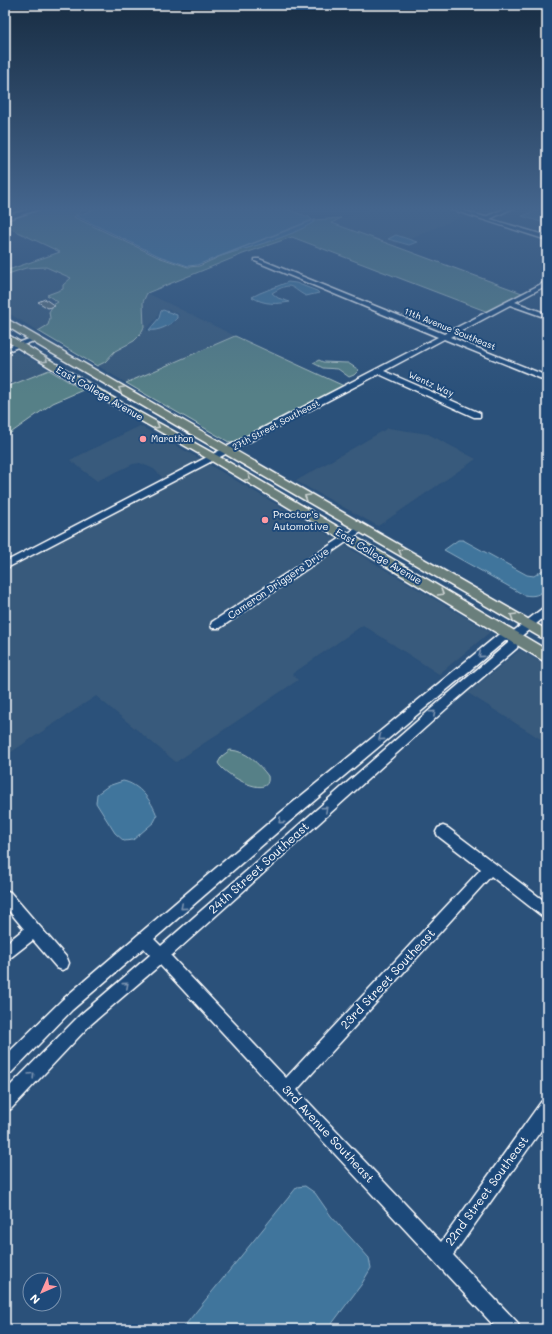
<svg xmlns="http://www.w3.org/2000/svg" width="552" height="1334" viewBox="0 0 552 1334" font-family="Mali,sans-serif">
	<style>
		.built { fill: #395a7b; fill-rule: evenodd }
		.green { fill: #578087; stroke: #abc0c3 }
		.water { fill: #3f759c; stroke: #8cacc4 }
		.building { fill: #5a6e7c; stroke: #fff }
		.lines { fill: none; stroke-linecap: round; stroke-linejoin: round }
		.minor-casing { stroke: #fff; stroke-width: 3 }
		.major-casing { stroke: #fff; stroke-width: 3 }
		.minor { fill: #1f4a7a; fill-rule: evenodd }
		.major { fill: #6b7f7c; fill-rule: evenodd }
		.oneway { stroke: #cbd2d1 }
		.oneway2 { stroke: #7992af }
		.poi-dot { fill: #ff9aa2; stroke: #1f4a7a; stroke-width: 1.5 }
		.labels { text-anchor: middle; stroke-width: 4; stroke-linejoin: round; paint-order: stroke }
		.far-street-label { font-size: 9px; fill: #fff; stroke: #1f4a7a }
		.far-poi-label { font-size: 9px; fill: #fff; stroke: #1f4a7a; text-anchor: start }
		.street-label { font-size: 10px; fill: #fff; stroke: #1f4a7a }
		.poi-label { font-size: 10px; fill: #fff; stroke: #1f4a7a; text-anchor: start }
		.near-street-label { font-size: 12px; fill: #fff; stroke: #1f4a7a }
	</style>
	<rect width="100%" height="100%" fill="#2b517a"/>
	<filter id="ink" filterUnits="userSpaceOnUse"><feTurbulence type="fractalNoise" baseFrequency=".025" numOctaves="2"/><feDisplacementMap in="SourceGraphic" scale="8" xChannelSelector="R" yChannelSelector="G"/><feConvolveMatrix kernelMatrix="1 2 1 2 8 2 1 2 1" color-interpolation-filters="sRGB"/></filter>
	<g filter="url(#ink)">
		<g class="built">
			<polygon points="374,207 444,207 468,214 409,239 396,235 388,239 401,243 395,246 332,223"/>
			<polygon points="46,267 71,278 63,285 63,289 48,295 58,302 50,318 48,325 38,331 5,311 5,275 26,268"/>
			<path d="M147,293l88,43 -109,47 -28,-17 4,-2 12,-13 11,-4 19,-20 -1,-25zM163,309l6,1 10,4v4l-6,6 -17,7h-9v-3l10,-10 2,-7z"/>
			<polygon points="15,351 35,361 49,370 9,386 5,384 5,355"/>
			<polygon points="140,426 204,461 166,481 154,469 140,463 133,464 97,481 70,460"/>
			<polygon points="388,428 428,434 476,459 378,526 296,481"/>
			<polygon points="208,464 337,540 210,625 215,629 342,544 490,632 439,674 363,625 292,674 298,680 176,762 96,696 5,756 5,569"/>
			<polygon points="520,650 547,666 547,743 468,693"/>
		</g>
		<g class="green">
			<polygon points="49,207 87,207 91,208 81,211 74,217 158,257 188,267 199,266 221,256 285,235 314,222 314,220 341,218 332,223 522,293 488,312 292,237 243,254 147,293 143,302 144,327 140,335 134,341 115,351 105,362 97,366 38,331 48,325 50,318 49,312 53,305 58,302 47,295 63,289 63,285 71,278 46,267 26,268 5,275 5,271 60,252 5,226 5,219"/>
			<polygon points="235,336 344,386 234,445 126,383"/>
			<polygon points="319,360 323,362 348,363 359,370 354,375 349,377 338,369 323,368 313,363"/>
			<polygon points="49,370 83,390 53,403 5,437 5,384 9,386"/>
			<path d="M230,750c17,1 28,13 38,26 4,25 -43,0 -50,-13l4,-7z"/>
		</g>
		<g class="water">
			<polygon points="100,207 280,207 309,217 312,220 197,265 188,266 159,256 76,216"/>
			<polygon points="536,211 547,213 547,224 522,216"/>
			<path d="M314,220v2c-27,17 -62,24 -93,34z"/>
			<polygon points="396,235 417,242 409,245 388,239"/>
			<path d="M288,282l8,1 21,8 2,2 -13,3c-16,-8 -13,-16 -34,-3l6,5 12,4c-13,2 -26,3 -38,-5l8,-4z"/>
			<path d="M163,310l14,5v3c-5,7 -20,14 -28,12l10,-12 2,-7z"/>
			<path d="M458,540h5l64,35 7,1 13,-9v21c-8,7 -12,9 -23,7l-80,-45z"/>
			<path d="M123,781c16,3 29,20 34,35l-3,6 -21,18 -9,1 -9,-8 -19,-30 1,-9 11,-8z"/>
			<polygon points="305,1186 315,1193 331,1216 369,1258 371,1268 361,1285 328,1329 182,1329 297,1187"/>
		</g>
		<polygon class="building" points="45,299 55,306 48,308 38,302"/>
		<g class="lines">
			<g class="minor-casing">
				<g id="minor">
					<polygon points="38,207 46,207 5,220 5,216"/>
					<polygon points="444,207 452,207 485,217 509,207 515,207 490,219 547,236 547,240"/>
					<polygon points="255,259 259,259 444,334 547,281 547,285 515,302 547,314 547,318 510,305 450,337 547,376 547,381 444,339 384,371 480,413 480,417 474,417 379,374 5,569 5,562 438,337 255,261"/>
					<polygon points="34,337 36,338 36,340 5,352 5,348"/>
					<polygon points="361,525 364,526 366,528 364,530 220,628 212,628 211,625 212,622"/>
					<path d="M547,606v9l-28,23 -2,10 -61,52 -285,256 115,122 195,-209 -43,-33 -2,-4 2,-4 5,-2 5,2 99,75v15l-5,-2 -51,-40 -194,214 144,152 100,-140 6,-2v22l-94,133 64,67 3,7h-23l-337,-364 -70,60 -79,84 -6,2v-20l75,-76 70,-60 -6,-7 -72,62 -61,63 -6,2v-19l57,-56 217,-186 219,-179 13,-2 32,-25zM505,641h3v2l-60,51 -287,252 -7,-7 135,-117z"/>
					<polygon points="5,890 10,892 67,958 69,963 67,968 62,970 57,968 33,940 10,958 5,960 5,944 24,929 5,906"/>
				</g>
			</g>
			<g class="major-casing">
				<g id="major">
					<polygon points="5,318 547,630 547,641 31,341 5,325"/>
					<polygon points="5,333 110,396 218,456 547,650 547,661 542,660 210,460 104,400 5,340"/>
				</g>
			</g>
			<use href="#minor" class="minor"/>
			<use href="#major" class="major"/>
		</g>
		<defs><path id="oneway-chevron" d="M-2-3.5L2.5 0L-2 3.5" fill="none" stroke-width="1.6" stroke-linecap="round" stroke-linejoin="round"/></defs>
		<g class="oneway">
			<use href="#oneway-chevron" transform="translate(45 360) rotate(31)"/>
			<use href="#oneway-chevron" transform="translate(121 389) rotate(-150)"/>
			<use href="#oneway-chevron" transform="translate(157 426) rotate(29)"/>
			<use href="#oneway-chevron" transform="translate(248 478) rotate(31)"/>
			<use href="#oneway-chevron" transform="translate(307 497) rotate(-150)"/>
			<use href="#oneway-chevron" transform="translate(401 551) rotate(-150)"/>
			<use href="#oneway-chevron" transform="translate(441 593) rotate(31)"/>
			<use href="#oneway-chevron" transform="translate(513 616) rotate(-149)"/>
		</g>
		<g class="oneway2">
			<use href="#oneway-chevron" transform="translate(481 655) rotate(140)"/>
			<use href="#oneway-chevron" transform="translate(433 713) rotate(-42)"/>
			<use href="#oneway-chevron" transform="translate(381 738) rotate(140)"/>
			<use href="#oneway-chevron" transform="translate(325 809) rotate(-42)"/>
			<use href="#oneway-chevron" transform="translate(281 821) rotate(139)"/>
			<use href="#oneway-chevron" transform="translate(183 907) rotate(139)"/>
			<use href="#oneway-chevron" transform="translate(126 985) rotate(-41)"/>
			<use href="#oneway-chevron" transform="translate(32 1075) rotate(-46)"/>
		</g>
	</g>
	<linearGradient id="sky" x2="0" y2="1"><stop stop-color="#182d43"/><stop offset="0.53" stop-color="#44658d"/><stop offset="1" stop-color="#44658d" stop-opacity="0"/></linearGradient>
	<rect width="552" height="394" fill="url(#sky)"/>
	<g class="poi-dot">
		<circle cx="143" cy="439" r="4"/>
		<circle cx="265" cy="520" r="4"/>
	</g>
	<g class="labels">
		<g class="far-street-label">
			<text transform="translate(450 329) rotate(22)" y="3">11th Avenue Southeast</text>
			<text transform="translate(431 384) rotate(24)" y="3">Wentz Way</text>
			<text transform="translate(276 425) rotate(-28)" y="3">27th Street Southeast</text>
		</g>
		<g class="far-poi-label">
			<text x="151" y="442">Marathon</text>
		</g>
		<g class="street-label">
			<text transform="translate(100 393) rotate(30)" y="4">East College Avenue</text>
			<text transform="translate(379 556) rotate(31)" y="4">East College Avenue</text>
			<text transform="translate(278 583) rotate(-34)" y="4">Cameron Driggers Drive</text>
		</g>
		<g class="poi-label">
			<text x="273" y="518">Proctor's<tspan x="273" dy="12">Automotive</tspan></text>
		</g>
		<g class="near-street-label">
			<text transform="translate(259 868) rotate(-42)" y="4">24th Street Southeast</text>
			<text transform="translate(388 979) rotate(-47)" y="4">23rd Street Southeast</text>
			<text transform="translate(328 1134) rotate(47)" y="4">3rd Avenue Southeast</text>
			<text transform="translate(487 1191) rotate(-54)" y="4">22nd Street Southeast</text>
		</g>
	</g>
	<rect width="552" height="1334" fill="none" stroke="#1f4a7a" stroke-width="20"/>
	<rect x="10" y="10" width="532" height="1314" fill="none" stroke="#fff" stroke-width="1.5" filter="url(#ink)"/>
	<g transform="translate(42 1292) rotate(225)"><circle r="19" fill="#1f4a7a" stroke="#7992af"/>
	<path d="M0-3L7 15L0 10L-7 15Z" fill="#ff9aa2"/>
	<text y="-6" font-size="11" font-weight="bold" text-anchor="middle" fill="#ffffff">N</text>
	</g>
</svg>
